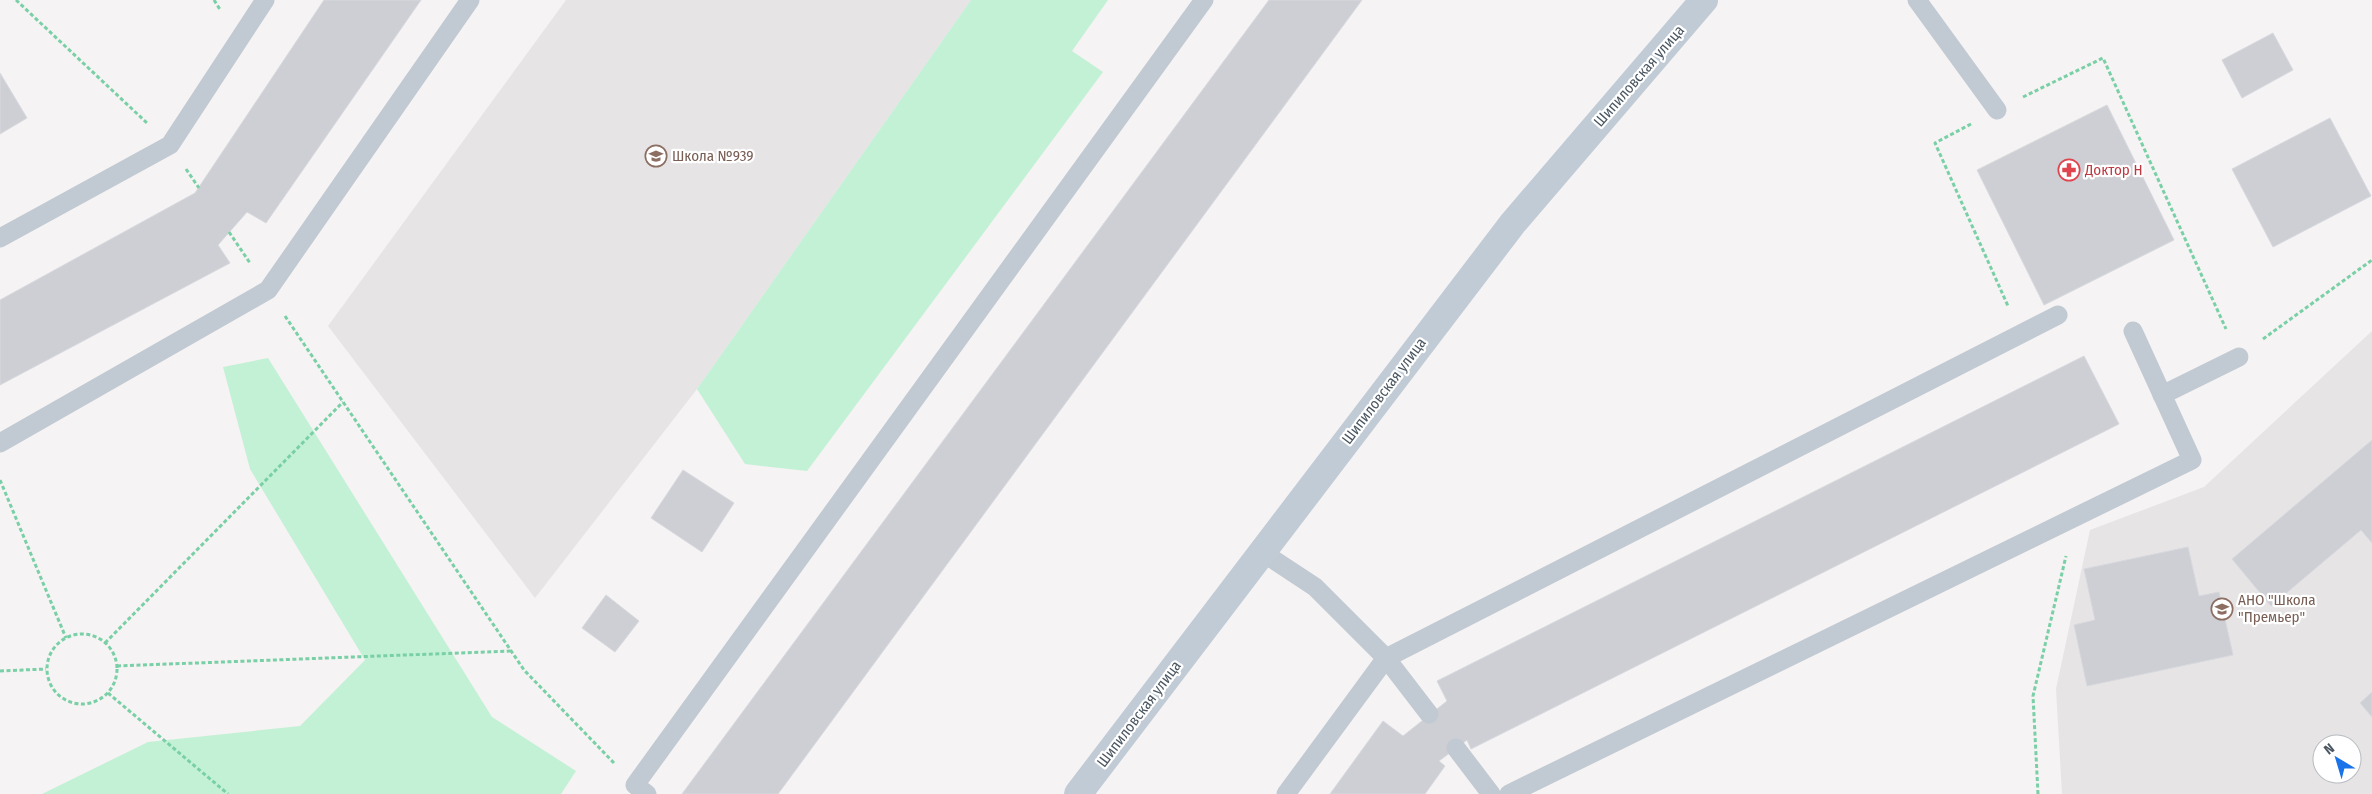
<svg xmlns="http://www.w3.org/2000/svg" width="2372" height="794" viewBox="0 0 2372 794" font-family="'Fira Sans Condensed',sans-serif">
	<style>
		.education { fill: #e6e4e5; fill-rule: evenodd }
		.green { fill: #c3f1d5 }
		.building { fill: #cdcfd5; stroke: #d7d9de }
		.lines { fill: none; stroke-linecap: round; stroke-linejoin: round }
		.path { stroke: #7ad0a6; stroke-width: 3; stroke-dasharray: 4 2.5; stroke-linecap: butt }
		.service { stroke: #c1cad2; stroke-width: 19 }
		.secondary { stroke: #c1cbd6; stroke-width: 28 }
		.labels { text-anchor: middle; stroke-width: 4.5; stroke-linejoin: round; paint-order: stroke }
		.street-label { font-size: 15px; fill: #4a5661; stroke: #fff }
		.education-label { font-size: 15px; fill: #785e54; stroke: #fff; text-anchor: start }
		.health-label { font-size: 15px; fill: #be3a42; stroke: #fff; text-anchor: start }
	</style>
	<rect width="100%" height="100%" fill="#f5f3f3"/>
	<g class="education">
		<polygon points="566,0 971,0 697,389 535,598 328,326"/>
		<path d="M2372,331v463h-310l-6,-105 34,-159 114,-43zM2322,744h30v30h-30z"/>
	</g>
	<g class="green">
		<polygon points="971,0 1108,0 1072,51 1103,72 807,471 745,464 697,389"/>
		<polygon points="268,358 492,717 576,771 561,794 42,794 148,742 300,726 365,660 250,469 223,367"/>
	</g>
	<g class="building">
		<polygon points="324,0 421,0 266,223 247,212 218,245 230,263 0,385 0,300 195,193"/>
		<polygon points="1269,0 1362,0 778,794 682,794"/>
		<polygon points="2273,33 2293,70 2242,98 2222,60"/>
		<polygon points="0,73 27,118 0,134"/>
		<polygon points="2107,105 2174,240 2044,305 1977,170"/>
		<polygon points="2330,118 2371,196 2273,247 2232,169"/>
		<polygon points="2084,356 2119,424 1471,749 1467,740 1439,761 1445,766 1425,794 1330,794 1383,721 1403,736 1447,701 1437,681"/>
		<polygon points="2372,440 2372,543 2361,530 2271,606 2232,559"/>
		<polygon points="683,470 734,503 702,552 651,518"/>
		<polygon points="2188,547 2199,596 2219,592 2233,655 2087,686 2074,625 2095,620 2084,569"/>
		<polygon points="606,595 639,621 615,652 582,628"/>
		<polygon points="2372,692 2372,717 2360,703"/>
	</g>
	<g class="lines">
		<g class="path">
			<polyline points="16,0 147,123"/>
			<polyline points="214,0 221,11"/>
			<polyline points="2023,97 2103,58 2226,329"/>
			<polyline points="1971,124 1935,143 2008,306"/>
			<polyline points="186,169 199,188"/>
			<polyline points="229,232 250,263"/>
			<polyline points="285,316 524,670 614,763"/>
			<polyline points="2263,339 2372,260"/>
			<polyline points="0,480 66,638"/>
			<circle cx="82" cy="669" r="35"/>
			<polyline points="105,643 343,402"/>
			<polyline points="117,666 511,651"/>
			<polyline points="0,671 46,669"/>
			<polyline points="108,693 228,794"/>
			<polyline points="2038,794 2033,696 2066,556"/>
		</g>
		<g class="service">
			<polyline points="1917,0 1997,110"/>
			<polyline points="0,238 170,145 265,0"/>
			<polyline points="2162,395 2239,357"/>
			<polyline points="0,443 268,290 470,0"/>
			<polyline points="1262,552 1315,587 1386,658 1429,714"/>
			<polyline points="1456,748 1491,794"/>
			<polyline points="647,794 635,785 1204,0"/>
			<polyline points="1286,794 1386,658 2058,315"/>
			<polyline points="1509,794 2192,460 2133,331"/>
		</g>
		<polyline class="secondary" points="1078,794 1513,223 1704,0"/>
	</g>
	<defs>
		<g id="school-ring" transform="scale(1.125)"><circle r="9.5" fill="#fff" stroke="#8d6e63" stroke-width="1.5"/><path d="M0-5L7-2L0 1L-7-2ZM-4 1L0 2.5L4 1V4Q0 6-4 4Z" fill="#8d6e63"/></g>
		<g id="pharmacy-ring" transform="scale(1.125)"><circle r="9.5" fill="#fff" stroke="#e0444e" stroke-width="1.5"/><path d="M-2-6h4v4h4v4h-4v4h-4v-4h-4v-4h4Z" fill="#e0444e"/></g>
	</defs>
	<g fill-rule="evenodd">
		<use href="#school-ring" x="656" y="156"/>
		<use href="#pharmacy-ring" x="2069" y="170"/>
		<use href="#school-ring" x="2222" y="609"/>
	</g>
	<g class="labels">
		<g class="street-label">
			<text transform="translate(1639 76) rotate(-49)" y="5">Шипиловская улица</text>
			<text transform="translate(1384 391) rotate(-53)" y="5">Шипиловская улица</text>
			<text transform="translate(1139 714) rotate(-53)" y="5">Шипиловская улица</text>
		</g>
		<g class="education-label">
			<text x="672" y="161">Школа №939</text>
			<text x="2238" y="605">АНО "Школа<tspan x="2238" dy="17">"Премьер"</tspan></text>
		</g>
		<g class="health-label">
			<text x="2085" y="175">Доктор Н</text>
		</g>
	</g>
	<g transform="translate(2337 759) rotate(322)"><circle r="24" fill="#ffffff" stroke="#b7bbc0"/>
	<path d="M0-4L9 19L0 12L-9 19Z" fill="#1a73e8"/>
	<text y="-8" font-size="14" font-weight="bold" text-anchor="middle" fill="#4a5661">N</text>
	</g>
</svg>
